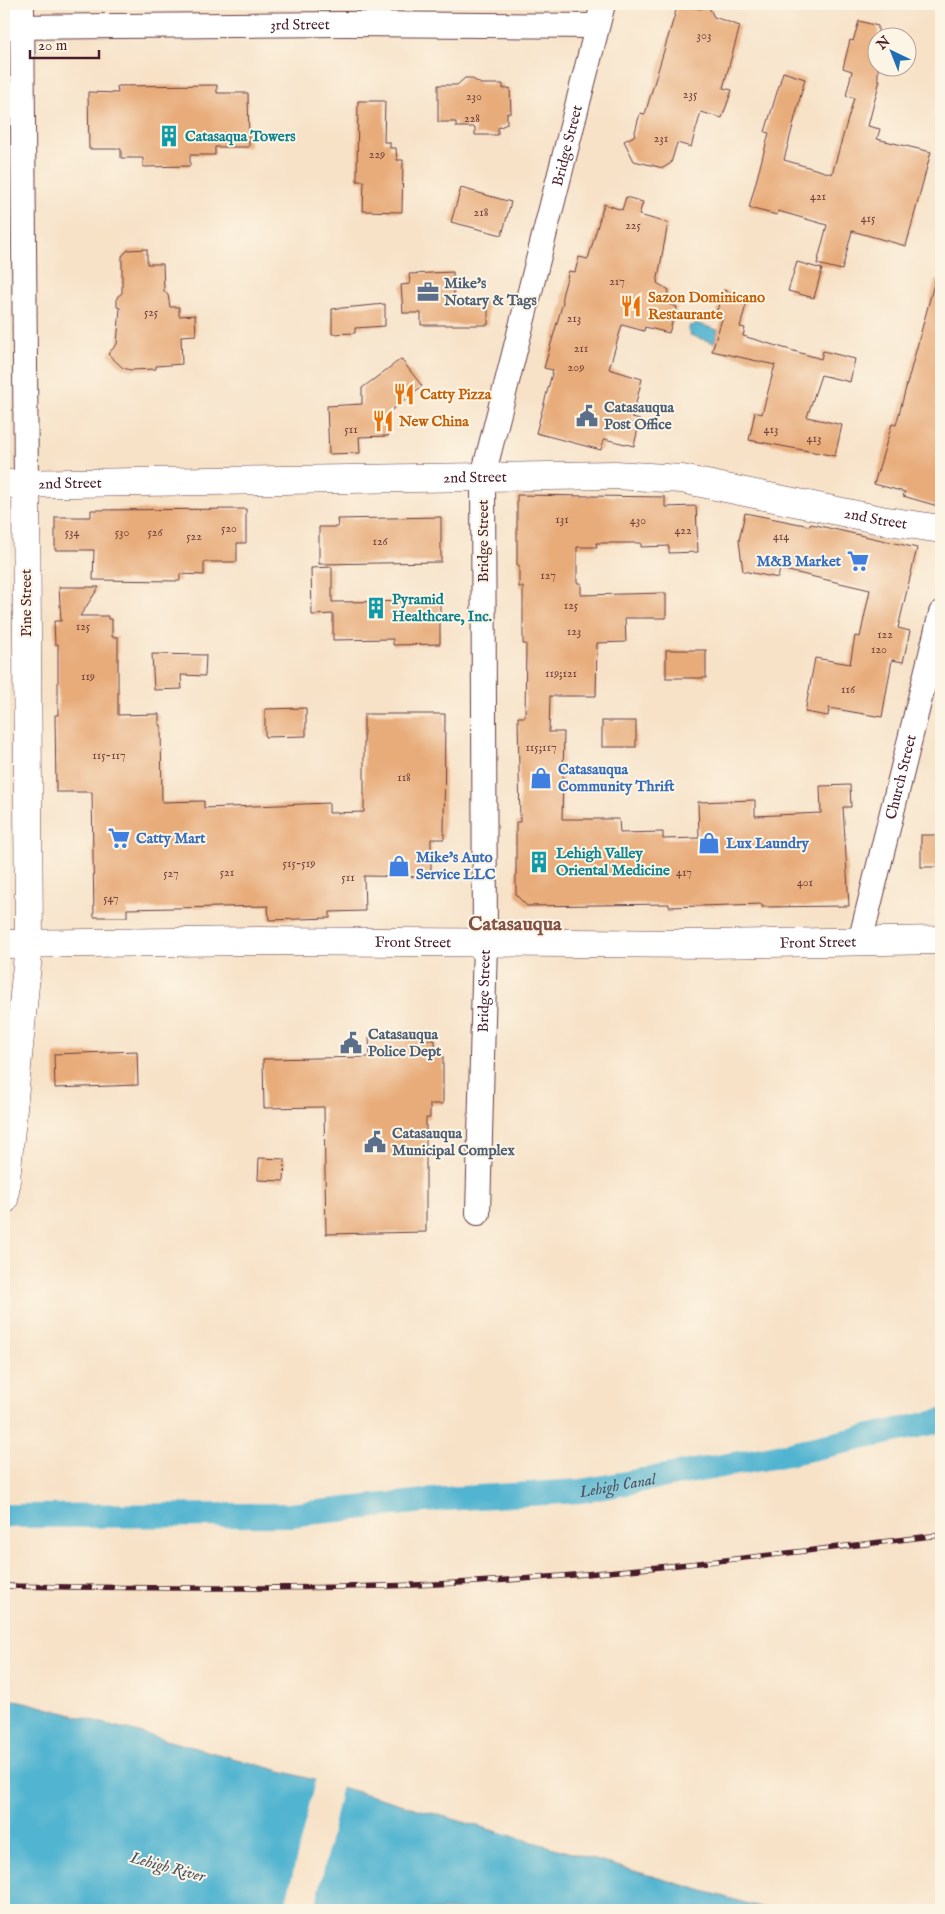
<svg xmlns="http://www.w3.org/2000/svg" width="945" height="1914" viewBox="0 0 945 1914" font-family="'IM FELL English',serif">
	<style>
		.water { fill: #51b4d0; stroke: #4e6a7e }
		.pier { fill: #f7e2c8 }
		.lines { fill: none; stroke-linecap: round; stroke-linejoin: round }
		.canal { stroke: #51b4d0; stroke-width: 24 }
		.building { fill: #e8ac7a }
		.minor-casing { stroke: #643c43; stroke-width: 26 }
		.major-casing { stroke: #643c43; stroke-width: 29 }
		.minor { stroke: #fff; stroke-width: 24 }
		.major { stroke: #fff; stroke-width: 28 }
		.rail-casing { stroke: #4a1f2b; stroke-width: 5.5 }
		.rail { stroke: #fcf5e5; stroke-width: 4; stroke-dasharray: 11; stroke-linecap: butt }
		.labels { text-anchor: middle; stroke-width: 4; stroke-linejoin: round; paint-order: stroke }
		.number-label { font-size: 12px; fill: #72423f }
		.street-label { font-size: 15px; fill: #4a1f2b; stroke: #fcf5e5 }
		.culture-label { font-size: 15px; font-weight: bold; fill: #0d838f; stroke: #fcf5e5; text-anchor: start }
		.service-label { font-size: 15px; font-weight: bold; fill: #4e5e75; stroke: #fcf5e5; text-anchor: start }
		.food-label { font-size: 15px; font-weight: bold; fill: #c56008; stroke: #fcf5e5; text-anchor: start }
		.shop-label { font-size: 15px; font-weight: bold; fill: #366cbe; stroke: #fcf5e5; text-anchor: start }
		.water-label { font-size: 16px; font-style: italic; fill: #4c5365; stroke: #fcf5e5 }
		.district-label { font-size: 20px; font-weight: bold; fill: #815047; stroke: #fcf5e5 }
	</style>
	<rect width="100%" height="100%" fill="#fcf5e5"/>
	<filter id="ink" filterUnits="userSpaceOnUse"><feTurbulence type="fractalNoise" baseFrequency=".02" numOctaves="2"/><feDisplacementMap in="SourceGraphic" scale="10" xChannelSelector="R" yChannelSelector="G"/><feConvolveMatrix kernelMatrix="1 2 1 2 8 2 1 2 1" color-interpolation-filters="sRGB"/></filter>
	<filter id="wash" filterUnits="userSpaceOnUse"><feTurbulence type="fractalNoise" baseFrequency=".0096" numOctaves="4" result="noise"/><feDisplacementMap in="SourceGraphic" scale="20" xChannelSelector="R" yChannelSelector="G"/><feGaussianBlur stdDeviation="1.12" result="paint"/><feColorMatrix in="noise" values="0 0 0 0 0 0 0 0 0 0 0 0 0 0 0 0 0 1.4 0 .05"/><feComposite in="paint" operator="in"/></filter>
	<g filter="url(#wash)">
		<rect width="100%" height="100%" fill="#f7e2c8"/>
		<g class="water">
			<polygon points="695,323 718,330 714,343 690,335 691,333 688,332 690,325 694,326"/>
			<polygon points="4,1699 21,1701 355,1791 770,1910 4,1910"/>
		</g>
		<polygon class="pier" points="316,1777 342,1785 315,1910 284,1910"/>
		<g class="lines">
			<path class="canal" id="s1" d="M4,1516l285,-1 155,-16 137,-8 192,-34 168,-36"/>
		</g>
		<g id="blocks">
			<g class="building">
				<polygon points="678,4 701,9 708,5 714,17 740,26 723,88 732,90 722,118 701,112 691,147 677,143 671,163 663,168 634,161 624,141 634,136 640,113 645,114"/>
				<polygon points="859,21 878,26 878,79 880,80 868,126 880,129 877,139 931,152 906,246 852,231 842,270 817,264 827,225 778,211 777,215 749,208 769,133 765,132 783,72 805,79 784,160 832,174 854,98 846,96 852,71 843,68 850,40 853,41"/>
				<polygon points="465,78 471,78 481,84 503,84 503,89 510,88 511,113 507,113 507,124 498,128 498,135 475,135 475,127 456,127 456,122 438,122 438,85 457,85"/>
				<polygon points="217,85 217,93 248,93 249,147 215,147 215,155 190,155 190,166 143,167 143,158 121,158 121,149 89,149 88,92 118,93 117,86"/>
				<polygon points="358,101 385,101 384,142 390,142 390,148 396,148 397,160 403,160 402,212 363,211 364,181 357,181 357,175"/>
				<polygon points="461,188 511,202 502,235 451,222"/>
				<polygon points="626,197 643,202 639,215 668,223 657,283 669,290 666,303 677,307 669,333 645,327 644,331 622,325 609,369 642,379 632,418 640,420 634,446 604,439 601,450 536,433 553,370 544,368 563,302 562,296 569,271 575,272 579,257 588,259 604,204 622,210"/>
				<polygon points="147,249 147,264 163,264 164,291 168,295 170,307 179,307 179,316 195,315 196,335 181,336 182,364 156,366 156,369 131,370 123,368 108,354 117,344 120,308 117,307 117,297 122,293 122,256 128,250"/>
				<polygon points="797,262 822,269 814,298 788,291"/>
				<polygon points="453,272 454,300 488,300 488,325 421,325 421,313 403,313 401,285 410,284 409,274"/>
				<polygon points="935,280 941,280 941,507 903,496 905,492 874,484 892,424 896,425"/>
				<polygon points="723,290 748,297 740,327 745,328 743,336 821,359 823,351 855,359 850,382 821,375 807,417 842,425 835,456 749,440 755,412 762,414 775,365 712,351 723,316 716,314"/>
				<polygon points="385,304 385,326 355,328 355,333 332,334 332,309"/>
				<polygon points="401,359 422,386 388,413 388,436 359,437 360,453 329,454 327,406 362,404 362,388"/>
				<polygon points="517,495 665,497 665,507 696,506 698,552 669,553 669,546 641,547 641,543 596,543 597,547 577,547 577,583 581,583 581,595 666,593 666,618 625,618 626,642 597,643 596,696 550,696 549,732 564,732 562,819 619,819 620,833 663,832 663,839 699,838 698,802 755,800 755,816 821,813 820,786 850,785 851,807 843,807 849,906 762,907 762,904 669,907 669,904 527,906 516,895 516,822 520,822 518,717 525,717 526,644 523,644 523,587 519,587 519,565 517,565"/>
				<polygon points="246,509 246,543 237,543 237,562 204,562 204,575 180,574 180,581 93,580 94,550 55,550 55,517 91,517 91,510"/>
				<polygon points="745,513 810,526 811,524 917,548 898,628 910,631 903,662 892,660 882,717 829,708 828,716 805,712 815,658 850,664 855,636 860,637 870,590 780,569 778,578 743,571 739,541"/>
				<polygon points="441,517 441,562 319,564 319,527 338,527 337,519"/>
				<polygon points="332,567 332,602 440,601 440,644 393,645 393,639 333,640 333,614 312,615 311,568"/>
				<polygon points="59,587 99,587 80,616 108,616 108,619 112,619 112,637 118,637 118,715 159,714 159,725 161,725 162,802 204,801 204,808 329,803 329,813 364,812 364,714 445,714 444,839 431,839 431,877 364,876 365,911 330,912 330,918 269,920 268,906 127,909 127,917 94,917 92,792 56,792 55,715 58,715 58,644 55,644 54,621 61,621"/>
				<rect x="666" y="650" width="40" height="28"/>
				<polygon points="152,654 206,655 205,676 181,675 182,689 154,690"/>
				<polygon points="306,708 306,736 265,737 265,709"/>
				<rect x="602" y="721" width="34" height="26"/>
				<rect x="921" y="835" width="20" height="32"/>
				<polygon points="428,1036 428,1040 435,1040 435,1056 443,1056 443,1104 430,1104 430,1118 426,1118 426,1232 326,1234 324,1107 264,1108 263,1059 370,1057 369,1037"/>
				<polygon points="137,1051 138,1085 55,1088 54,1054"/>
				<polygon points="259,1158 285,1159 284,1181 258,1180"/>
			</g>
		</g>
	</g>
	<g filter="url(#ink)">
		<use href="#blocks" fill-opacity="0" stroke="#643c43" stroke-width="1"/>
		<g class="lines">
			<g class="minor-casing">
				<g id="minor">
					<polyline points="22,4 26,484"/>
					<path id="s2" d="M4,27l342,-3 251,2"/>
					<path id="s3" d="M860,942l81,-329"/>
					<path id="s4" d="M478,1213l7,-270 -2,-467 120,-472"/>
				</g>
			</g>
			<g class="major-casing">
				<g id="major">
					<path id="s5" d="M4,484l611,-9 67,4 199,41 60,9"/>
					<path id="s6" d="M4,944l254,-3 451,3 232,-4"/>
					<polyline points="4,1200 29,944 26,484"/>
				</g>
			</g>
			<use href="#minor" class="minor"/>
			<use href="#major" class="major"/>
			<g class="rail-casing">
				<path id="rail" d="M4,1586c157,2 315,5 472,-4 156,-9 310,-29 465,-47"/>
			</g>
			<use href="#rail" class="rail"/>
		</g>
	</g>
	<defs>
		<g id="building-bare" transform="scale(1.725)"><path d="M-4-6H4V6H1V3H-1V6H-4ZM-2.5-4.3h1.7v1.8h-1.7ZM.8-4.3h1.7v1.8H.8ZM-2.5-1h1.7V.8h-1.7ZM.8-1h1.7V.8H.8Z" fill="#0f9aa8" stroke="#fcf5e5" stroke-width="2.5" paint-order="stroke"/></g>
		<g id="office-bare" transform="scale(1.725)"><path d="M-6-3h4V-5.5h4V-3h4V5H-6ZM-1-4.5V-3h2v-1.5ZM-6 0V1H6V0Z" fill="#5c6f8a" stroke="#fcf5e5" stroke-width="2.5" paint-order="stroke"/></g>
		<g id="restaurant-bare" transform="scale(1.725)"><path d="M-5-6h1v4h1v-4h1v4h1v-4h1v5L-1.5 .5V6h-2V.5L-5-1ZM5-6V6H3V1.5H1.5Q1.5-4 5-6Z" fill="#e8710a" stroke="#fcf5e5" stroke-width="2.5" paint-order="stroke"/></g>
		<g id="civic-bare" transform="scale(1.725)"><path d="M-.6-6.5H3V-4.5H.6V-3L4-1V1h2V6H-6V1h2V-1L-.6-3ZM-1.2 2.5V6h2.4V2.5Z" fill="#5c6f8a" stroke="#fcf5e5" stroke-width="2.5" paint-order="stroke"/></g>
		<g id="supermarket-bare" transform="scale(1.725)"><path d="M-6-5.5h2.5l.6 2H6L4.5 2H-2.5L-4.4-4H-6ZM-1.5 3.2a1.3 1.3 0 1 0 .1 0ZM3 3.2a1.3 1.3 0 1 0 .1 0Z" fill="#3f7fe0" stroke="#fcf5e5" stroke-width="2.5" paint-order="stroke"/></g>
		<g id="shop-bare" transform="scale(1.725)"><path d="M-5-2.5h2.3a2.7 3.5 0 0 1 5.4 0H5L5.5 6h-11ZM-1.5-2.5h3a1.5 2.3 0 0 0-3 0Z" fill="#3f7fe0" stroke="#fcf5e5" stroke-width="2.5" paint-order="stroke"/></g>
	</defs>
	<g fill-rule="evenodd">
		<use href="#building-bare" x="169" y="136"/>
		<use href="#office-bare" x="428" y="292"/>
		<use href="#restaurant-bare" x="631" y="306"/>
		<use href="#restaurant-bare" x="404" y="394"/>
		<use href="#civic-bare" x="587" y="416"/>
		<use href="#restaurant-bare" x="383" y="421"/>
		<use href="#supermarket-bare" x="858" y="561"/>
		<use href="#building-bare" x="376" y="608"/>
		<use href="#shop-bare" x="541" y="778"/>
		<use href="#supermarket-bare" x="119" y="838"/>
		<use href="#shop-bare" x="709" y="843"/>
		<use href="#building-bare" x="539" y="862"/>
		<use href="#shop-bare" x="399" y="866"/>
		<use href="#civic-bare" x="351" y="1043"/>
		<use href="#civic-bare" x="375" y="1142"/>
	</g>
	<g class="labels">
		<g class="number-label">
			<text x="704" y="39">303</text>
			<text x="690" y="98">235</text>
			<text x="474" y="100">230</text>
			<text x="472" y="122">228</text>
			<text x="661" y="142">231</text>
			<text x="377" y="158">229</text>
			<text x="818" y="200">421</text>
			<text x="481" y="216">218</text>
			<text x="868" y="222">415</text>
			<text x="633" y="229">225</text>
			<text x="617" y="285">217</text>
			<text x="151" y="316">525</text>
			<text x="574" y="322">213</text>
			<text x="581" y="352">211</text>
			<text x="576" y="371">209</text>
			<text x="351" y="433">511</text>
			<text x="771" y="433">413</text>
			<text x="814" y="442">413</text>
			<text x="562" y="523">131</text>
			<text x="638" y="524">430</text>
			<text x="229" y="532">520</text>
			<text x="683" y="534">422</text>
			<text x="72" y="536">534</text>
			<text x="122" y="536">530</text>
			<text x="155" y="536">526</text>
			<text x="194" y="540">522</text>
			<text x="781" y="540">414</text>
			<text x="380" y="545">126</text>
			<text x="548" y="579">127</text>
			<text x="571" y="609">125</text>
			<text x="83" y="630">125</text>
			<text x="574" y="635">123</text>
			<text x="885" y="638">122</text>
			<text x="879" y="653">120</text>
			<text x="561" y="677">119;121</text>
			<text x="88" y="680">119</text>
			<text x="848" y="693">116</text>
			<text x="541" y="751">115;117</text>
			<text x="109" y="759">115-117</text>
			<text x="404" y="781">118</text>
			<text x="299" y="867">515-519</text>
			<text x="227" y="876">521</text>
			<text x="684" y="876">417</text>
			<text x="171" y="877">527</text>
			<text x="348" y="881">511</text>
			<text x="805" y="886">401</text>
			<text x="111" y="902">547</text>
		</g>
		<g class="street-label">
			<text dy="5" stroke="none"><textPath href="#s2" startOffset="296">3rd Street</textPath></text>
			<text dy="5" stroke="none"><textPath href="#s4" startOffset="1078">Bridge Street</textPath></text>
			<text dy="5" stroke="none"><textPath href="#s5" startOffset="471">2nd Street</textPath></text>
			<text dy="5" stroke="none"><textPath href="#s5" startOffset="66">2nd Street</textPath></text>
			<text dy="5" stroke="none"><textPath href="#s5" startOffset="876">2nd Street</textPath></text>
			<text transform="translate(483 541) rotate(-90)" y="5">Bridge Street</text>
			<text transform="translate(26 603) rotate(-90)" y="5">Pine Street</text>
			<text dy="5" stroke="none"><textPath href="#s3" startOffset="170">Church Street</textPath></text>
			<text dy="5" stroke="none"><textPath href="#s6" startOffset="814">Front Street</textPath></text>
			<text dy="5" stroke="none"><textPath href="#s6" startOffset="409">Front Street</textPath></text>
			<text dy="5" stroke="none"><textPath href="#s4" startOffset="222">Bridge Street</textPath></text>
		</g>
		<g class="culture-label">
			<text x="185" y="141">Catasaqua Towers</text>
			<text x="392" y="604">Pyramid<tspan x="392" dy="17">Healthcare, Inc.</tspan></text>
			<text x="556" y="858">Lehigh Valley<tspan x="556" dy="17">Oriental Medicine</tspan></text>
		</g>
		<g class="service-label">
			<text x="444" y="288">Mike's<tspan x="444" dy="17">Notary &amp; Tags</tspan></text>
			<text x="604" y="412">Catasauqua<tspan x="604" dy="17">Post Office</tspan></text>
			<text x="368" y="1039">Catasauqua<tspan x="368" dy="17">Police Dept</tspan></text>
			<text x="392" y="1138">Catasauqua<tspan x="392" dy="17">Municipal Complex</tspan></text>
		</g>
		<g class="food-label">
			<text x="648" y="302">Sazon Dominicano<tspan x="648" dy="17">Restaurante</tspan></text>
			<text x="420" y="399">Catty Pizza</text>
			<text x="399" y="426">New China</text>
		</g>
		<g class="shop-label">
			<text x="841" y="566" text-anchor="end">M&amp;B Market</text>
			<text x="558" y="774">Catasauqua<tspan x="558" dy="17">Community Thrift</tspan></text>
			<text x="136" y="843">Catty Mart</text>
			<text x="726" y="848">Lux Laundry</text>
			<text x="416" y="862">Mike's Auto<tspan x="416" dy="17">Service LLC</tspan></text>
		</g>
		<g class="water-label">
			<text dy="6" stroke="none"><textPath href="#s1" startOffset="615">Lehigh Canal</textPath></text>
			<text transform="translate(168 1866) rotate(15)" y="6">Lehigh River</text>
		</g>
		<g class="district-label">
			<text x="515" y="930">Catasauqua</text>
		</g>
	</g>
	<rect width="945" height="1914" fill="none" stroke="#fcf5e5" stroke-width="20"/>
	<g transform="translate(892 52) rotate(317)"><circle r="24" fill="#fcf5e5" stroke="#b59f9b"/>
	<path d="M0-4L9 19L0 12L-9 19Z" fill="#1f6fb2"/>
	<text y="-8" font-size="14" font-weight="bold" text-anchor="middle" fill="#4a1f2b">N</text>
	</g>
	<path d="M30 50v8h69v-8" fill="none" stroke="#4a1f2b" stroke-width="2.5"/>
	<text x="38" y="50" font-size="15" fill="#4a1f2b" stroke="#fcf5e5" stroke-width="4" paint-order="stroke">20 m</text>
</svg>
